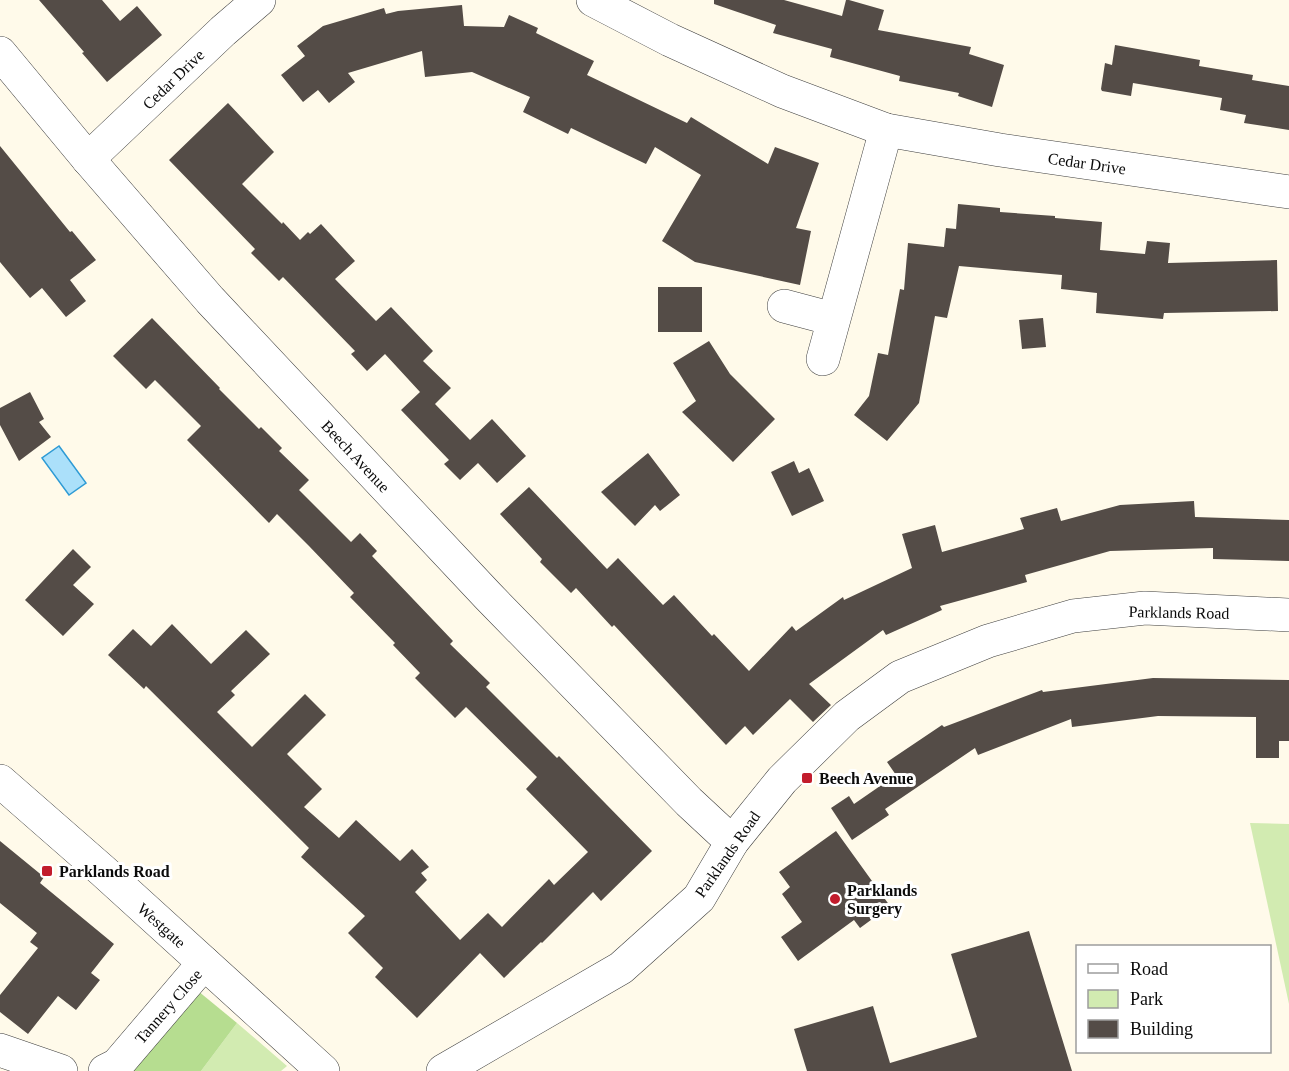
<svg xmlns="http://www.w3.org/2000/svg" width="1289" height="1071" viewBox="0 0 1289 1071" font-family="'Times New Roman',serif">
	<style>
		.green { fill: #d2ebb1 }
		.forest { fill: #b6dd90 }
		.water { fill: #abe0fa; stroke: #2e9bd5; stroke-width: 1.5 }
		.building { fill: #544c47 }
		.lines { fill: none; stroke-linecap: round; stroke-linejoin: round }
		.minor-casing { stroke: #3e3e3e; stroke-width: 34 }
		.minor { stroke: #fff; stroke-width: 33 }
		.poi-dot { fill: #c21c2c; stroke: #fff; stroke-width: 2 }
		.labels { text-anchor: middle; stroke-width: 6; stroke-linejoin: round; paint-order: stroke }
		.street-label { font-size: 16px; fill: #0b0b0b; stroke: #fff }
		.poi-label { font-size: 16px; font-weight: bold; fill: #0b0b0b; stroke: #fff; text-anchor: start }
	</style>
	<rect width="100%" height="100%" fill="#fffaea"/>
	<g class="green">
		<polygon points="1250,823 1289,824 1289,1004"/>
		<polygon points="237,1023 287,1066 281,1071 201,1071"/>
	</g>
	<polygon class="forest" points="198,991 237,1023 201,1071 125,1071"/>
	<polygon class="water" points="59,446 86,483 69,495 42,458"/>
	<g class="building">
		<polygon points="39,0 102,0 120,21 137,6 162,35 107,82 82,53 84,52"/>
		<polygon points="714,0 784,0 842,16 846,0 849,0 884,10 878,30 971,47 969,54 1004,65 992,107 958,96 959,93 899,81 900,76 830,57 832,49 773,33 776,25 714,4"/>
		<polygon points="462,5 464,26 504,27 509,15 538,28 536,33 594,61 587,75 687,123 691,117 768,164 775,147 819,163 796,228 811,231 800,285 695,262 662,241 701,175 655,147 646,164 571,128 568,134 523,112 530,97 472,72 425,77 422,51 348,73 355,82 329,103 318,90 303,102 281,75 305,56 297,46 323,26 384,8 386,14 398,11"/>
		<polygon points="1115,45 1200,60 1199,66 1253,75 1252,80 1289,86 1289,130 1244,123 1246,115 1220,110 1222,98 1133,83 1131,96 1102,91 1101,89 1105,63 1112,65"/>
		<polygon points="228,103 274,152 242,184 282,224 283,222 300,240 308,232 310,234 321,224 355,261 335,279 376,321 391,307 433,351 423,361 451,388 435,404 470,440 492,419 526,456 497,483 478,463 460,480 444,464 449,460 401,410 420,392 385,354 367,371 351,354 355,351 283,277 279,281 251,253 255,249 169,160"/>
		<polygon points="0,146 70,232 72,231 96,260 70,280 86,301 66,317 42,288 30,298 0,262"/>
		<polygon points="958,204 1000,208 1000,212 1055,216 1055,218 1102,222 1100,250 1145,254 1147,241 1170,243 1168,263 1277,260 1278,311 1164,313 1163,319 1096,313 1097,293 1061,289 1062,275 959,266 947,318 935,316 919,403 887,441 854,415 869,396 878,353 888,355 900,289 904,290 908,243 944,247 946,228 956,229"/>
		<rect x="658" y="287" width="44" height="45"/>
		<polygon points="152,318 220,388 219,389 259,429 261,427 282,448 279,451 309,480 299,490 351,542 360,533 377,551 372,556 453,641 450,644 490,683 486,687 557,758 559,756 652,851 601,901 593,892 542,943 541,942 504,978 480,953 417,1018 375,977 383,968 348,933 365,916 301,857 309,848 146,686 144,689 108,655 133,629 151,646 172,624 211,664 246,630 270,654 231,691 235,695 217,712 252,747 305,694 326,715 287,754 322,789 304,807 339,838 356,820 400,861 412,849 429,867 421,873 427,880 415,892 460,940 488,913 502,927 549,879 554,885 588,852 526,789 537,777 466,707 455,718 415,678 420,673 393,645 395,643 350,597 354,593 309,546 277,514 269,523 187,440 201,426 155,380 146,389 113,356"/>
		<polygon points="1043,318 1046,347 1022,349 1019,320"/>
		<polygon points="709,341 730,374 775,419 733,462 682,412 696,401 673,363"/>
		<polygon points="30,392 44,419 39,422 51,437 19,461 0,425 0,408"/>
		<polygon points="648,453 680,495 660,511 655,505 635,526 601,492"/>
		<polygon points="794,461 799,473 809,468 824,501 792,516 771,472"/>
		<polygon points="529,487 607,569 618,558 663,605 674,595 712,636 714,634 749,671 792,626 796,631 843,597 844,600 912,568 902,534 935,525 942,552 1024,529 1020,518 1057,508 1061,521 1120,505 1194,501 1195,517 1289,520 1289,561 1213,559 1213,548 1110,551 1025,575 1027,582 940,606 942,610 886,635 883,630 809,684 831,705 813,722 790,699 753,735 745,726 726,745 614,625 612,627 576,588 571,593 540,562 542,559 500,514"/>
		<polygon points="73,549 91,567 73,585 94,604 63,636 25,600"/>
		<polygon points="1153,678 1289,680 1289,741 1279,741 1279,758 1256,758 1256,717 1158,716 1072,727 1071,719 978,755 975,748 885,809 889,815 852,840 831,808 849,796 854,804 896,775 887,762 942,725 944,727 1042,690 1043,692"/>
		<polygon points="836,831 890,906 860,928 854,920 798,961 781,937 802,922 782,894 790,887 779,872"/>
		<polygon points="0,841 44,877 40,883 114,944 91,973 100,980 76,1010 58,996 28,1034 0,1012 0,995 38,948 30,942 37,933 0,903"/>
		<polygon points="1029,931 1072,1071 807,1071 794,1029 873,1006 890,1063 977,1037 951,954"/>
	</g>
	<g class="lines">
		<g class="minor-casing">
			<g id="minor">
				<polyline points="593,0 670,40 782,91 886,130 1000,150 1289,192"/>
				<polyline points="0,53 88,159 210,300 488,596 689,802 732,842"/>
				<polyline points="88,159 223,31 259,0"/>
				<polyline points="784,306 833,319"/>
				<polyline points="823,359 886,130"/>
				<polyline points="0,781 103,871 323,1071"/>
				<polyline points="0,1050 61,1071"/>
				<polyline points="105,1071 117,1065 204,963"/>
				<polyline points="443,1071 621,968 699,898 732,842 782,780 847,716 900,677 988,641 1073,616 1145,608 1289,615"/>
			</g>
		</g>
		<use href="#minor" class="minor"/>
	</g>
	<g class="poi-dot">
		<rect x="801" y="772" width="12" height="12" rx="3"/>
		<rect x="41" y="865" width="12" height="12" rx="3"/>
		<circle cx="835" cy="899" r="6"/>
	</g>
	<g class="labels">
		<g class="street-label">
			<text transform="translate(173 79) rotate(-44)" y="6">Cedar Drive</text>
			<text transform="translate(1087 163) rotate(8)" y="6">Cedar Drive</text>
			<text transform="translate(356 456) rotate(47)" y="6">Beech Avenue</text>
			<text transform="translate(1179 612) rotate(1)" y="6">Parklands Road</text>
			<text transform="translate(727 854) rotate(-55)" y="6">Parklands Road</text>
			<text transform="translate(162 925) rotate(42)" y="6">Westgate</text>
			<text transform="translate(168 1006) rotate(-49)" y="6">Tannery Close</text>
		</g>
		<g class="poi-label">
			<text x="819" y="784">Beech Avenue</text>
			<text x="59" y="877">Parklands Road</text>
			<text x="847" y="896">Parklands<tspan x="847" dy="18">Surgery</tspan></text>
		</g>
	</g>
	<rect x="1076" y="945" width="195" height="108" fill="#ffffff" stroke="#9d9d9d" stroke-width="1.5"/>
	<rect x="1088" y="964" width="30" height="9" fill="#ffffff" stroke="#9d9d9d" stroke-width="1.5"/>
	<text x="1130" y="975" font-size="18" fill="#0b0b0b">Road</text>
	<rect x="1088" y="990" width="30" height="18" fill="#d2ebb1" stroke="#9d9d9d" stroke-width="1.5"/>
	<text x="1130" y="1005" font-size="18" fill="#0b0b0b">Park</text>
	<rect x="1088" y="1020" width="30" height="18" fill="#544c47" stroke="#9d9d9d" stroke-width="1.5"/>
	<text x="1130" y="1035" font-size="18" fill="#0b0b0b">Building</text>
</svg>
